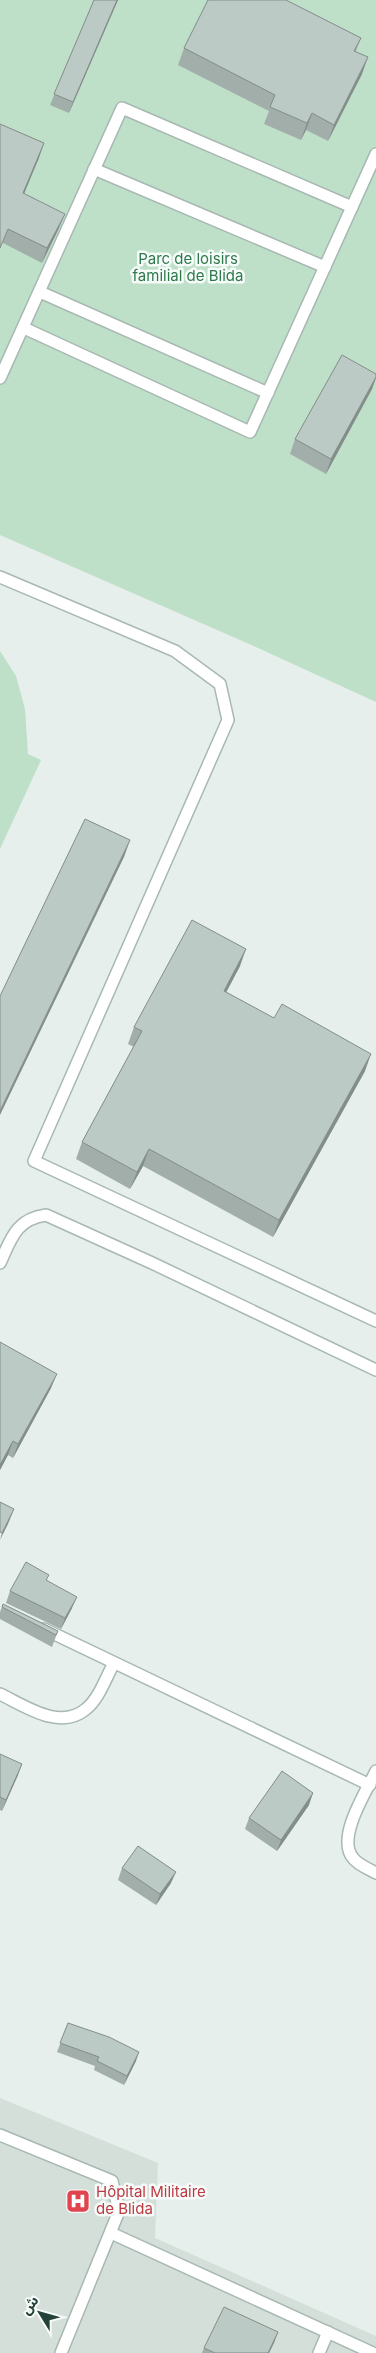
<svg xmlns="http://www.w3.org/2000/svg" width="376" height="2353" viewBox="0 0 376 2353" font-family="Inter,'Noto Sans Arabic',sans-serif">
	<style>
		.built { fill: #d4dfda }
		.green { fill: #bfe0c8 }
		.lines { fill: none; stroke-linecap: round; stroke-linejoin: round }
		.service-casing { stroke: #a8b8b2; stroke-width: 14 }
		.service { stroke: #fff; stroke-width: 11 }
		.wall { fill: #a1aea9 }
		.shaded-wall { fill: #838d89 }
		.building { fill: #bbcac4; stroke: #838d89 }
		.labels { text-anchor: middle; stroke-width: 5; stroke-linejoin: round; paint-order: stroke }
		.park-label { font-size: 15px; fill: #2d7a4b; stroke: #f7fbf9 }
		.health-label { font-size: 15px; fill: #be3a42; stroke: #f7fbf9; text-anchor: start }
	</style>
	<rect width="100%" height="100%" fill="#e6efeb"/>
	<polygon class="built" points="0,2098 158,2163 155,2238 376,2336 376,2353 0,2353"/>
	<g class="green">
		<polygon points="0,0 376,0 376,702 258,648 0,535"/>
		<polygon points="0,651 16,676 25,709 28,754 41,760 0,849"/>
	</g>
	<g class="lines">
		<g class="service-casing">
			<g id="service">
				<polyline points="94,169 325,267"/>
				<polyline points="40,292 268,393"/>
				<polyline points="24,328 250,432 376,154"/>
				<polyline points="0,378 122,108 352,207"/>
				<polyline points="0,577 175,651 220,684 228,720 34,1161 376,1321"/>
				<path d="M0,1263c11,-24 16,-44 46,-48l106,48 224,107"/>
				<polyline points="44,1629 370,1785"/>
				<path d="M0,1694c25,12 60,37 86,15 13,-10 20,-32 28,-46"/>
				<path d="M376,1771c-10,21 -40,67 -23,87 5,7 16,11 23,15"/>
				<polyline points="0,2135 112,2181 119,2211 61,2353"/>
				<polyline points="111,2233 373,2353"/>
				<polyline points="319,2353 328,2332"/>
			</g>
		</g>
		<use href="#service" class="service"/>
	</g>
	<g class="wall">
		<polygon points="94,0 118,0 69,113 50,105"/>
		<polygon points="361,38 356,51 362,74 328,141 306,130 301,140 264,124 269,111 178,65 184,48"/>
		<polygon points="0,124 44,143 24,194 59,228 42,263 3,243"/>
		<polygon points="376,374 376,378 372,389 326,474 290,454 295,439"/>
		<polygon points="240,966 226,992 365,1071 273,1237 143,1166 130,1189 76,1159 82,1142 134,1047 128,1044 134,1027"/>
		<polygon points="0,1342 51,1388 13,1458 8,1455 0,1470"/>
		<polygon points="46,1581 72,1608 61,1629 6,1603 10,1591"/>
		<polygon points="3,1604 58,1631 52,1647 0,1619 0,1612"/>
		<polygon points="0,1754 18,1775 2,1811 0,1810"/>
		<polygon points="309,1805 277,1851 245,1829 249,1818"/>
		<polygon points="122,1868 171,1883 156,1905 118,1880"/>
		<polygon points="68,2023 136,2061 124,2085 94,2070 95,2066 57,2052"/>
		<polygon points="278,2332 269,2353 202,2353 204,2348"/>
	</g>
	<g class="shaded-wall">
		<polygon points="117,0 118,0 69,113 73,102"/>
		<polygon points="368,57 362,74 328,141 334,125"/>
		<polygon points="312,113 306,130 301,140 307,123"/>
		<polygon points="44,143 39,158 18,208 23,193"/>
		<polygon points="65,214 59,228 42,263 47,248"/>
		<polygon points="376,377 372,389 326,474 331,459"/>
		<polygon points="130,840 124,857 0,1115 0,1111"/>
		<polygon points="246,949 240,966 218,1008 224,991"/>
		<polygon points="371,1054 365,1071 273,1237 279,1220"/>
		<polygon points="149,1149 143,1166 130,1189 137,1172"/>
		<polygon points="57,1374 51,1388 13,1458 18,1444"/>
		<polygon points="13,1441 8,1455 0,1470 0,1465"/>
		<polygon points="14,1509 8,1524 0,1540 2,1533"/>
		<polygon points="77,1597 72,1608 61,1629 65,1618"/>
		<polygon points="22,1764 18,1775 2,1811 6,1800"/>
		<polygon points="313,1793 309,1805 277,1851 281,1840"/>
		<polygon points="176,1872 171,1883 156,1905 160,1894"/>
		<polygon points="139,2052 136,2061 124,2085 127,2076"/>
		<polygon points="278,2332 274,2343 269,2353 268,2353"/>
	</g>
	<g class="building">
		<polygon points="94,0 117,0 73,102 54,94"/>
		<polygon points="208,0 286,0 361,38 354,51 368,57 334,125 312,113 307,123 270,107 275,95 184,48"/>
		<polygon points="0,124 44,143 23,193 65,214 47,248 8,229 0,248"/>
		<polygon points="342,355 376,374 376,377 331,459 295,439"/>
		<polygon points="85,819 130,840 0,1111 0,996"/>
		<polygon points="192,920 246,949 224,991 274,1018 282,1004 371,1054 279,1220 149,1149 137,1172 82,1142 142,1031 134,1027"/>
		<polygon points="0,1342 57,1374 18,1444 13,1441 0,1465"/>
		<polygon points="0,1502 14,1509 2,1533 0,1532"/>
		<polygon points="26,1562 49,1575 46,1580 77,1597 65,1618 10,1591"/>
		<polygon points="3,1604 58,1631 56,1635 2,1607"/>
		<polygon points="0,1754 22,1764 6,1800 0,1797"/>
		<polygon points="282,1771 313,1793 281,1840 249,1818"/>
		<polygon points="138,1846 176,1872 160,1894 122,1868"/>
		<polygon points="68,2023 109,2037 139,2052 127,2076 97,2061 99,2057 60,2043"/>
		<polygon points="224,2307 278,2332 268,2353 215,2353 204,2348"/>
	</g>
	<defs>
		<g id="hospital-square" transform="scale(1.25)"><rect x="-9" y="-9" width="18" height="18" rx="4" fill="#e0444e" stroke="#f7fbf9"/><path d="M-5-5h3v3.5h4V-5h3V5h-3V1.5h-4V5h-3Z" fill="#fff"/></g>
	</defs>
	<g fill-rule="evenodd">
		<use href="#hospital-square" x="78" y="2201"/>
	</g>
	<g class="labels">
		<g class="park-label">
			<text x="188" y="264">Parc de loisirs<tspan x="188" dy="17">familial de Blida</tspan></text>
		</g>
		<g class="health-label">
			<text x="96" y="2197">Hôpital Militaire<tspan x="96" dy="17">de Blida</tspan></text>
		</g>
	</g>
	<g transform="translate(40 2313) rotate(307)" stroke="#f7fbf9" stroke-width="4" paint-order="stroke">
	<path d="M0-4L9 19L0 12L-9 19Z" fill="#24423a"/>
	<text y="-8" font-size="14" font-weight="bold" text-anchor="middle" fill="#24423a">ش</text>
	</g>
</svg>
